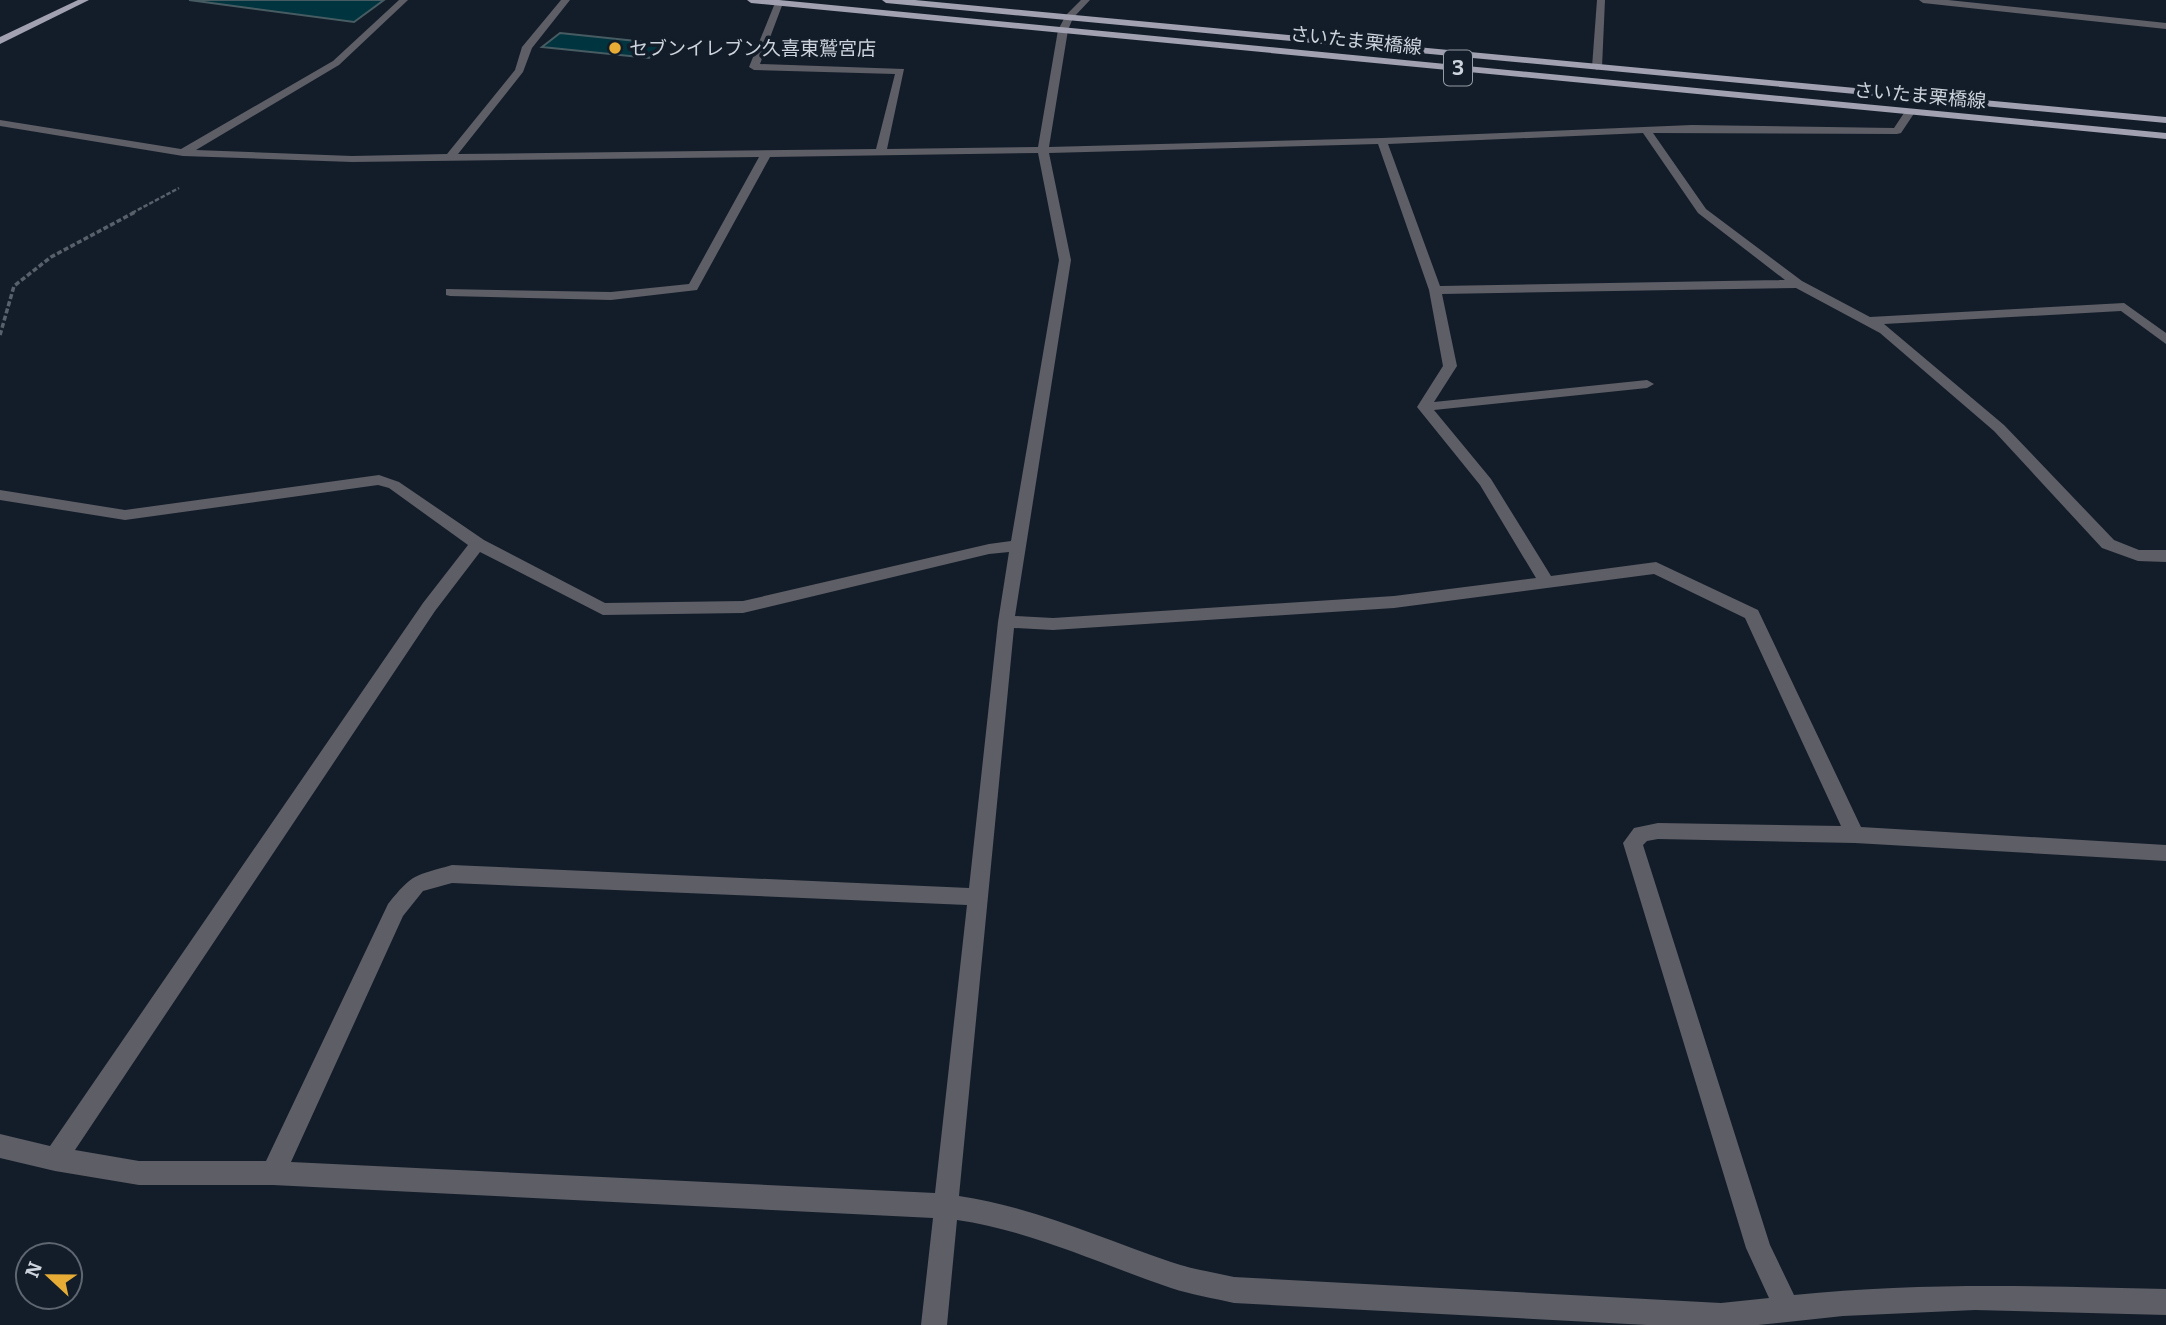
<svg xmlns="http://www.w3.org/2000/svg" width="2166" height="1325" viewBox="0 0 2166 1325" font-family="Bitter,'Noto Sans JP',serif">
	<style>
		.building { fill: #00343f; stroke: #475c62; stroke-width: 2 }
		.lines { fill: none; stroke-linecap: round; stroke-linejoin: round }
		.path-far1 { stroke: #57606b; stroke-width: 2.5; stroke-dasharray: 4.5 2; stroke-linecap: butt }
		.path { stroke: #57606b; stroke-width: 3.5; stroke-dasharray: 5 2.5; stroke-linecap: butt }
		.minor { fill: #5e5e66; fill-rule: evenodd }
		.major { fill: #a1a1b1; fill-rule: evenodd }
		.poi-dot { fill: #e6ac36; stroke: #131d29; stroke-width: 2.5 }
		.labels { text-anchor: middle; stroke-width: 7; stroke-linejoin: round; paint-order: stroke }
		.far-street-label { font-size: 19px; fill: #ccd3dc; stroke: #131d29 }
		.far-poi-label { font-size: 19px; fill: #ccd3dc; stroke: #131d29; text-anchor: start }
		.shield { fill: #131d29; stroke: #949ca6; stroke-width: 2 }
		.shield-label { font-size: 21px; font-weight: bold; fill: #ccd3dc }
	</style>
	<rect width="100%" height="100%" fill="#131d29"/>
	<g class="building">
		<polygon points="189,0 384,0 354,22"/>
		<polygon points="560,33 665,44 649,58 542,47"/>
	</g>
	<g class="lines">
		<polyline class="path-far1" points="132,213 179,188"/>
		<polyline class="path" points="0,335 14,286 51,257 135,212"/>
		<g class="minor">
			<path d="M399,0h9l-69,65 -143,85 156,6 95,-2 68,-84 7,-23 39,-47h9l-38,48 -9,24 -65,82 418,-5 19,-75 -141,-4 -5,-3 26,-64 4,-3 4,3 -23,61 144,5 -17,80 151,-2 20,-117 8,-15 15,-15h9l-17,18 -5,12 -19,117 333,-9 310,-13 202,3 12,-18h8l1,2 -14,21 -4,1 -244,-1 53,76 96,72 68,36 254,-14 42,30v11l-45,-33 -237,13 120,101 110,115 25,10h27v12l-28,-1 -36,-13 -108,-117 -114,-98 -84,-45 -354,6 15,72 -23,36 213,-22 7,4 -7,4 -213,22 57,69 60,97 105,-14 102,48 103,217 305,18v16l-311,-18 -197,-4 -11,2 -4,4 127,400 24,50c124,-13 248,-9 372,-6v26l-191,-5 -132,6 -85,9h-111l-413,-22c-21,-5 -42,-8 -63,-15 -71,-24 -139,-57 -214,-68l-10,105h-26l12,-107 -660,-33h-134l-84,-14 -55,-13v-24l50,12 373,-543 45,-58 -79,-57 -11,-3 -253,35 -125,-20v-10l125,20 254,-35 20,7 85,58 121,63 138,-2 246,-57 22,-3 48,-281 -21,-107 -268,4 -73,133 -86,10 -161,-4 -4,-1v-6l165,3 78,-8 70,-127 -407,5 -169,-6 -183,-30v-6l181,29 152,-88zM1643,133l55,80 87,67 -345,6 -52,-142zM1378,144l51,146 14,76 -26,41 63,78 56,93 -142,18 -341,22 -38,-2 56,-356 -22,-107zM480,552l123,63 140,-2 246,-59 20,-2 -11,70 -29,266 -517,-23c-38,11 -39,8 -64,39l-122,257h-127l-64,-11 360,-539zM1654,574l91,44 96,208 -183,-3 -24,5 -11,15 123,405 23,50 -48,5 -487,-26c-21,-5 -43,-8 -63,-15 -70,-24 -138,-55 -212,-66l55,-568 39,2 341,-22zM452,883l515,22 -32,288 -644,-31 112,-246 20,-25z"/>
			<polygon points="1597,0 1605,0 1602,67 1597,70 1592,67"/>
			<polygon points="1919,0 1948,0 2166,23 2166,29 1923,3"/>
		</g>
		<g class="major">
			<polygon points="78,0 89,0 0,44 0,37"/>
			<polygon points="747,0 779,0 2166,133 2166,139 751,3"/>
			<polygon points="882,0 915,0 2166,117 2166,123 886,3"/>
		</g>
	</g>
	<circle class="poi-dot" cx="615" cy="48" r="7"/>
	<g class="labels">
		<g class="far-street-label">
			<text transform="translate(1356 40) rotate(6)" y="7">さいたま栗橋線</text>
			<text transform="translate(1920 95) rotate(5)" y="7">さいたま栗橋線</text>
		</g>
		<g class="far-poi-label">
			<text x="629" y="55">セブンイレブン久喜東鷲宮店</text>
		</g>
		<rect class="shield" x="1444" y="50.5" width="28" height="35" rx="5"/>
		<g class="shield-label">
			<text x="1458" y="75">3</text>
		</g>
	</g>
	<g transform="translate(49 1276) rotate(292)"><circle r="33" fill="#131d29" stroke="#5d6671" stroke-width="2"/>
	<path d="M0-5L12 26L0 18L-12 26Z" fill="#e6ac36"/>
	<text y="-10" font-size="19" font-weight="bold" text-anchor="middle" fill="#ccd3dc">N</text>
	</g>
</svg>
